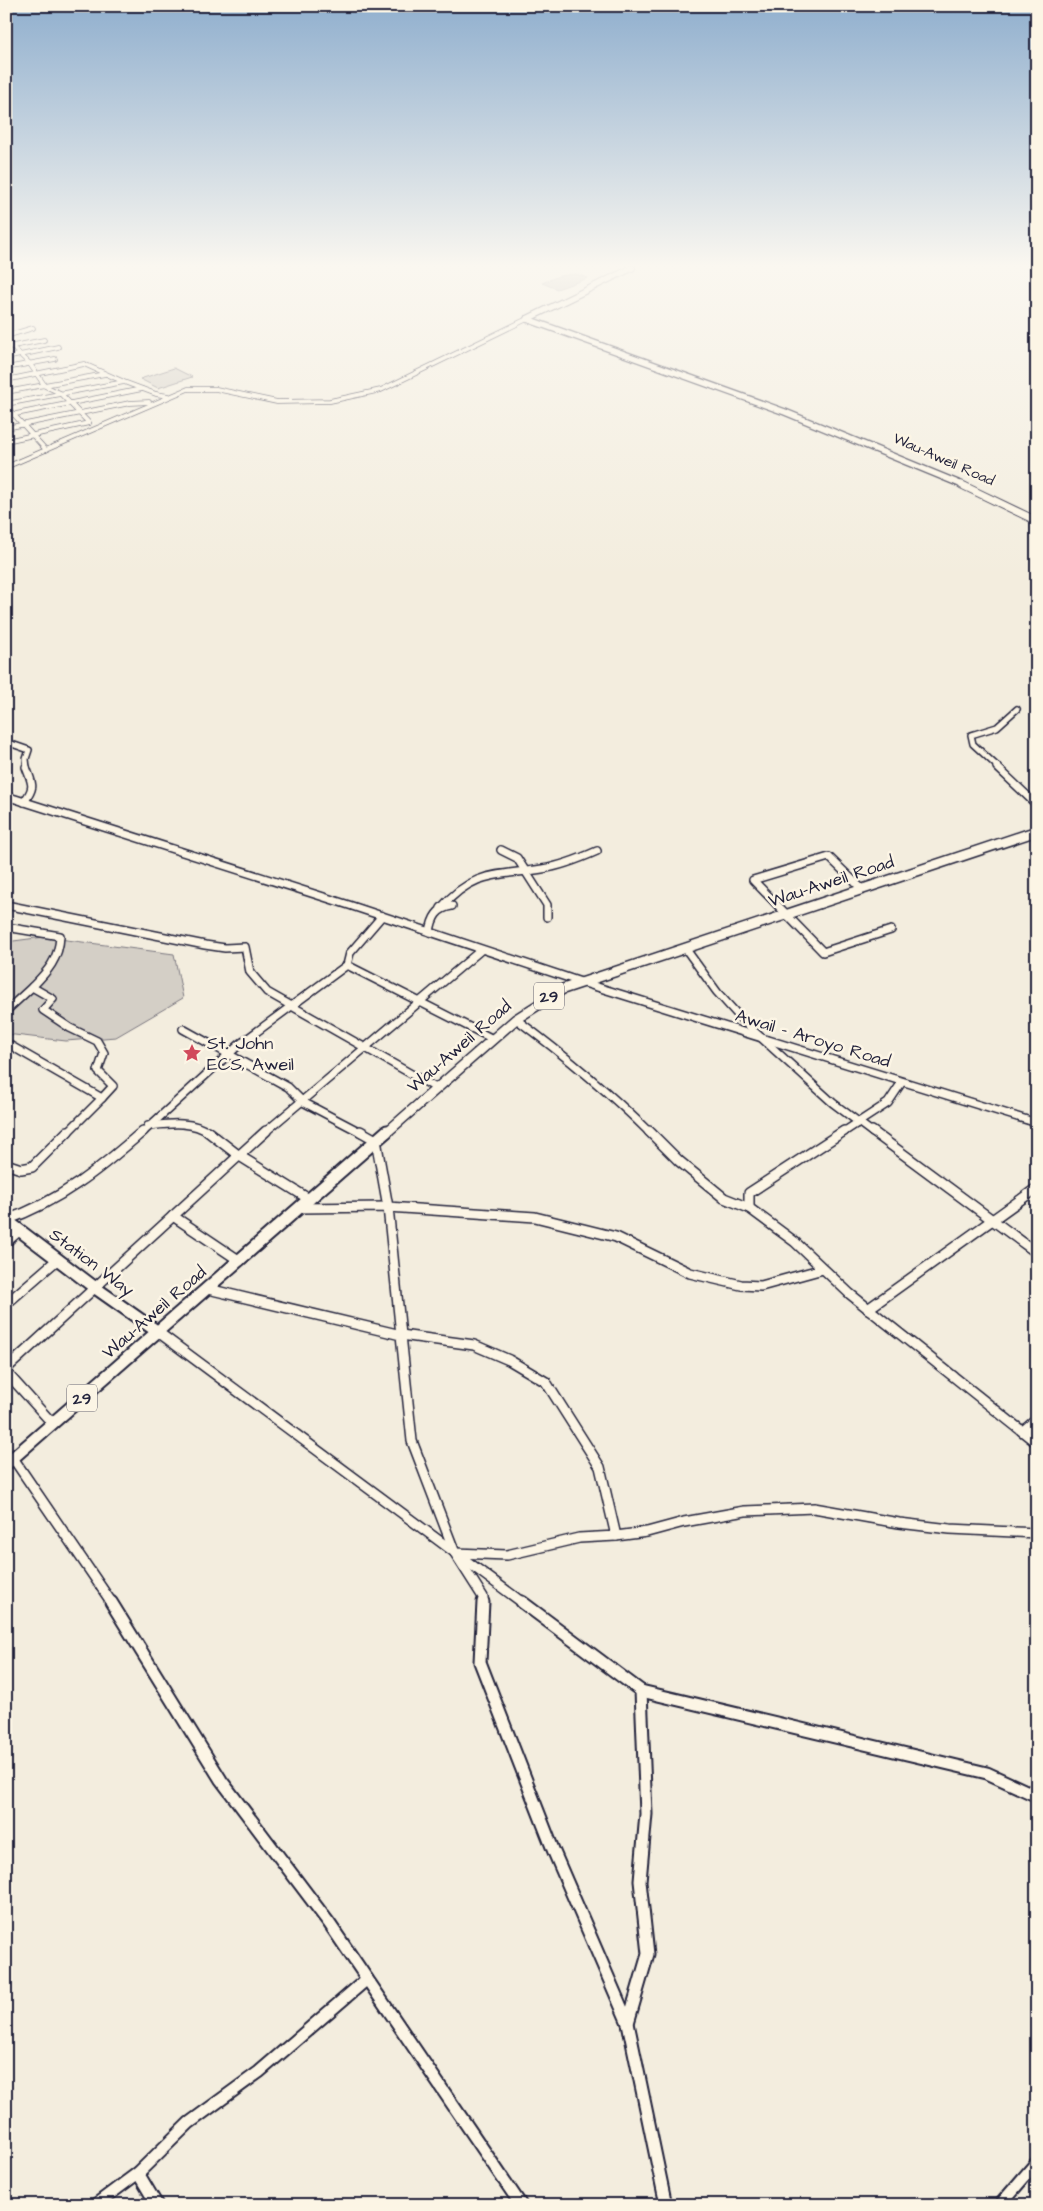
<svg xmlns="http://www.w3.org/2000/svg" width="1043" height="2211" viewBox="0 0 1043 2211" font-family="'Architects Daughter',sans-serif">
	<style>
		.green { fill: #d4cfc6; stroke: #7b7880 }
		.water { fill: #aca7a6; stroke: #75727b }
		.lines { fill: none; stroke-linecap: round; stroke-linejoin: round }
		.minor-far4-casing { stroke: #22223b; stroke-width: 5.5 }
		.minor-far3-casing { stroke: #22223b; stroke-width: 8 }
		.minor-far2-casing { stroke: #22223b; stroke-width: 10 }
		.minor-far1-casing { stroke: #22223b; stroke-width: 12 }
		.minor-casing { stroke: #22223b; stroke-width: 15 }
		.major-far3-casing { stroke: #22223b; stroke-width: 8 }
		.major-far2-casing { stroke: #22223b; stroke-width: 9 }
		.major-far1-casing { stroke: #22223b; stroke-width: 12 }
		.major-casing { stroke: #22223b; stroke-width: 15 }
		.minor-far4 { stroke: #fcf5e5; stroke-width: 4 }
		.minor-far3 { stroke: #fcf5e5; stroke-width: 5 }
		.minor-far2 { stroke: #fcf5e5; stroke-width: 7 }
		.minor-far1 { stroke: #fcf5e5; stroke-width: 9 }
		.minor { stroke: #fcf5e5; stroke-width: 11 }
		.major-far3 { stroke: #fcf5e5; stroke-width: 5.5 }
		.major-far2 { stroke: #fcf5e5; stroke-width: 7 }
		.major-far1 { stroke: #fcf5e5; stroke-width: 9 }
		.major { stroke: #fcf5e5; stroke-width: 11 }
		.labels { text-anchor: middle; stroke-width: 5; stroke-linejoin: round; paint-order: stroke }
		.far-street-label { font-size: 15px; fill: #22223b; stroke: #fcf5e5 }
		.shield { fill: #fcf5e5; stroke: #63616e; stroke-width: 1 }
		.shield-label { font-size: 16px; font-weight: bold; fill: #22223b }
		.street-label { font-size: 18px; fill: #22223b; stroke: #fcf5e5 }
		.poi-label { font-size: 18px; fill: #22223b; stroke: #fcf5e5; text-anchor: start }
	</style>
	<rect width="100%" height="100%" fill="#f3edde"/>
	<filter id="ink" filterUnits="userSpaceOnUse"><feTurbulence type="fractalNoise" baseFrequency=".02" numOctaves="2"/><feDisplacementMap in="SourceGraphic" scale="10" xChannelSelector="R" yChannelSelector="G"/><feConvolveMatrix kernelMatrix="1 2 1 2 8 2 1 2 1" color-interpolation-filters="sRGB"/></filter>
	<g filter="url(#ink)">
		<g class="green">
			<polygon points="174,368 192,377 158,388 140,379"/>
			<polygon points="44,937 174,954 183,998 116,1037 66,1041 6,1034 6,942"/>
		</g>
		<polygon class="water" points="576,274 588,278 557,289 542,283 559,276"/>
		<g class="lines">
			<g class="minor-far4-casing">
				<g id="minor-far4">
					<polyline points="6,336 33,328"/>
					<polyline points="6,341 30,364 45,386 60,393 89,423 6,441"/>
					<polyline points="8,347 44,340"/>
					<polyline points="6,358 58,347"/>
					<polyline points="6,368 55,359"/>
					<polyline points="6,380 84,364 122,381"/>
					<polyline points="6,392 105,374"/>
					<polyline points="6,404 124,382 156,394 168,396"/>
					<polyline points="6,406 46,450"/>
					<polyline points="6,416 142,389"/>
					<polyline points="6,428 130,403 149,402"/>
					<polyline points="6,467 188,389 216,389 277,402 330,401 381,390 527,319"/>
				</g>
			</g>
			<g class="minor-far3-casing">
				<g id="minor-far3">
					<polyline points="6,742 29,750 26,759 27,768"/>
					<polyline points="999,768 973,744 971,735 997,727 1017,709"/>
				</g>
			</g>
			<g class="minor-far2-casing">
				<g id="minor-far2">
					<polyline points="997,767 1037,805"/>
					<polyline points="6,796 349,905 581,982 1037,1123"/>
					<path d="M24,802c12,-16 8,-18 2,-35"/>
					<polyline points="501,850 517,858 547,905 547,917"/>
					<polyline points="862,889 829,857 753,880 823,952 891,930"/>
					<polyline points="6,905 205,945 225,948 245,947 250,972 267,992 436,1088"/>
					<path d="M441,908c33,-38 56,-32 101,-39 20,-3 37,-10 55,-18"/>
					<path d="M6,927l54,9c-1,23 -12,35 -28,51l21,12 -10,11 27,18 27,13 7,12 -6,18 15,15 -11,12"/>
					<path d="M430,932c2,-14 7,-24 22,-26"/>
					<polyline points="685,948 717,992 745,1023 833,1103 873,1133"/>
					<polyline points="347,965 493,1039"/>
					<polyline points="6,1011 32,987"/>
					<path d="M516,1019c47,35 92,72 134,114"/>
					<polyline points="183,1029 288,1087 303,1102 362,1133"/>
					<polyline points="6,1043 102,1098 67,1133"/>
					<path d="M148,1126c20,-2 44,-6 61,7"/>
					<polyline points="142,1133 240,1044 347,965 350,953 382,916"/>
					<polyline points="264,1133 481,950"/>
					<polyline points="842,1133 888,1103 902,1082"/>
				</g>
			</g>
			<g class="minor-far1-casing">
				<g id="minor-far1">
					<polyline points="207,1131 238,1155 309,1199"/>
					<polyline points="360,1131 376,1140 388,1207 535,1217 616,1237 690,1273 741,1285 761,1286 823,1269"/>
					<polyline points="649,1131 679,1161 724,1198 749,1208 795,1242 850,1294 1037,1443"/>
					<polyline points="872,1131 1037,1253"/>
					<polyline points="6,1164 21,1169 32,1167 68,1131"/>
					<polyline points="299,1208 388,1207 401,1335 474,1345 509,1360 546,1382 600,1467 616,1536 579,1538 507,1555 455,1553"/>
					<polyline points="749,1208 749,1193 844,1131"/>
					<polyline points="173,1216 240,1261"/>
					<path d="M6,1220c53,-18 95,-52 137,-89"/>
					<polyline points="6,1242 20,1230"/>
					<polyline points="208,1289 401,1335 412,1441 455,1553 483,1597 483,1603"/>
					<polyline points="6,1304 58,1259"/>
					<polyline points="868,1309 1037,1188"/>
					<polyline points="158,1332 523,1603"/>
					<polyline points="6,1369 266,1131"/>
					<polyline points="6,1372 53,1424"/>
					<polyline points="1023,1431 1037,1419"/>
					<polyline points="13,1458 112,1603"/>
					<polyline points="616,1536 647,1532 684,1522 745,1511 814,1508 899,1523 950,1529 1037,1533"/>
				</g>
			</g>
			<g class="minor-casing">
				<g id="minor">
					<polyline points="111,1602 221,1780 329,1923 521,2205"/>
					<polyline points="483,1602 480,1662 554,1852 628,2023"/>
					<polyline points="522,1602 641,1691 646,1814 640,1881 648,1954 628,2023 666,2205"/>
					<polyline points="641,1691 987,1773 1037,1796"/>
					<polyline points="138,2173 157,2205"/>
					<polyline points="95,2205 138,2173 189,2123 259,2072 367,1979"/>
					<polyline points="1000,2205 1037,2162"/>
				</g>
			</g>
			<g class="major-far3-casing">
				<g id="major-far3">
					<polyline points="527,319 785,412 965,486"/>
					<polyline points="527,319 632,268"/>
				</g>
			</g>
			<g class="major-far2-casing">
				<polyline id="major-far2" points="962,485 1037,521"/>
			</g>
			<g class="major-far1-casing">
				<polyline id="major-far1" points="386,1133 516,1019 563,989 1037,831"/>
			</g>
			<g class="major-casing">
				<g id="major">
					<polyline points="6,1220 94,1287 158,1332"/>
					<polyline points="6,1464 387,1131"/>
				</g>
			</g>
			<use href="#minor-far4" class="minor-far4"/>
			<use href="#minor-far3" class="minor-far3"/>
			<use href="#minor-far2" class="minor-far2"/>
			<use href="#minor-far1" class="minor-far1"/>
			<use href="#minor" class="minor"/>
			<use href="#major-far3" class="major-far3"/>
			<use href="#major-far2" class="major-far2"/>
			<use href="#major-far1" class="major-far1"/>
			<use href="#major" class="major"/>
		</g>
	</g>
	<linearGradient id="sky" x2="0" y2="1"><stop stop-color="#90afce"/><stop offset="0.46" stop-color="#faf7f0"/><stop offset="1" stop-color="#faf7f0" stop-opacity="0"/></linearGradient>
	<rect width="1043" height="577" fill="url(#sky)"/>
	<defs>
		<g id="sight-bare" transform="scale(1.5)"><path d="M0-6L1.8-2.2L6-1.7L2.9 1.2L3.7 5.4L0 3.3L-3.7 5.4L-2.9 1.2L-6-1.7L-1.8-2.2Z" fill="#d1495b" stroke="#fcf5e5" stroke-width="2.5" paint-order="stroke"/></g>
	</defs>
	<g fill-rule="evenodd">
		<use href="#sight-bare" x="192" y="1053"/>
	</g>
	<g class="labels">
		<g class="far-street-label">
			<text transform="translate(944 459) rotate(24)" y="5">Wau-Aweil Road</text>
		</g>
		<g class="shield">
			<rect x="534" y="982.5" width="30" height="27" rx="4"/>
			<rect x="67" y="1384.5" width="30" height="27" rx="4"/>
		</g>
		<g class="shield-label">
			<text x="549" y="1002">29</text>
			<text x="82" y="1404">29</text>
		</g>
		<g class="street-label">
			<text transform="translate(831 881) rotate(-18)" y="6">Wau-Aweil Road</text>
			<text transform="translate(813 1038) rotate(17)" y="6">Awail - Aroyo Road</text>
			<text transform="translate(459 1046) rotate(-41)" y="6">Wau-Aweil Road</text>
			<text transform="translate(92 1262) rotate(37)" y="6">Station Way</text>
			<text transform="translate(154 1312) rotate(-41)" y="6">Wau-Aweil Road</text>
		</g>
		<g class="poi-label">
			<text x="207" y="1049">St. John<tspan x="207" dy="21">ECS, Aweil</tspan></text>
		</g>
	</g>
	<rect width="1043" height="2211" fill="none" stroke="#fcf5e5" stroke-width="25"/>
	<rect x="12" y="12" width="1018" height="2186" fill="none" stroke="#22223b" stroke-width="2" filter="url(#ink)"/>
</svg>
